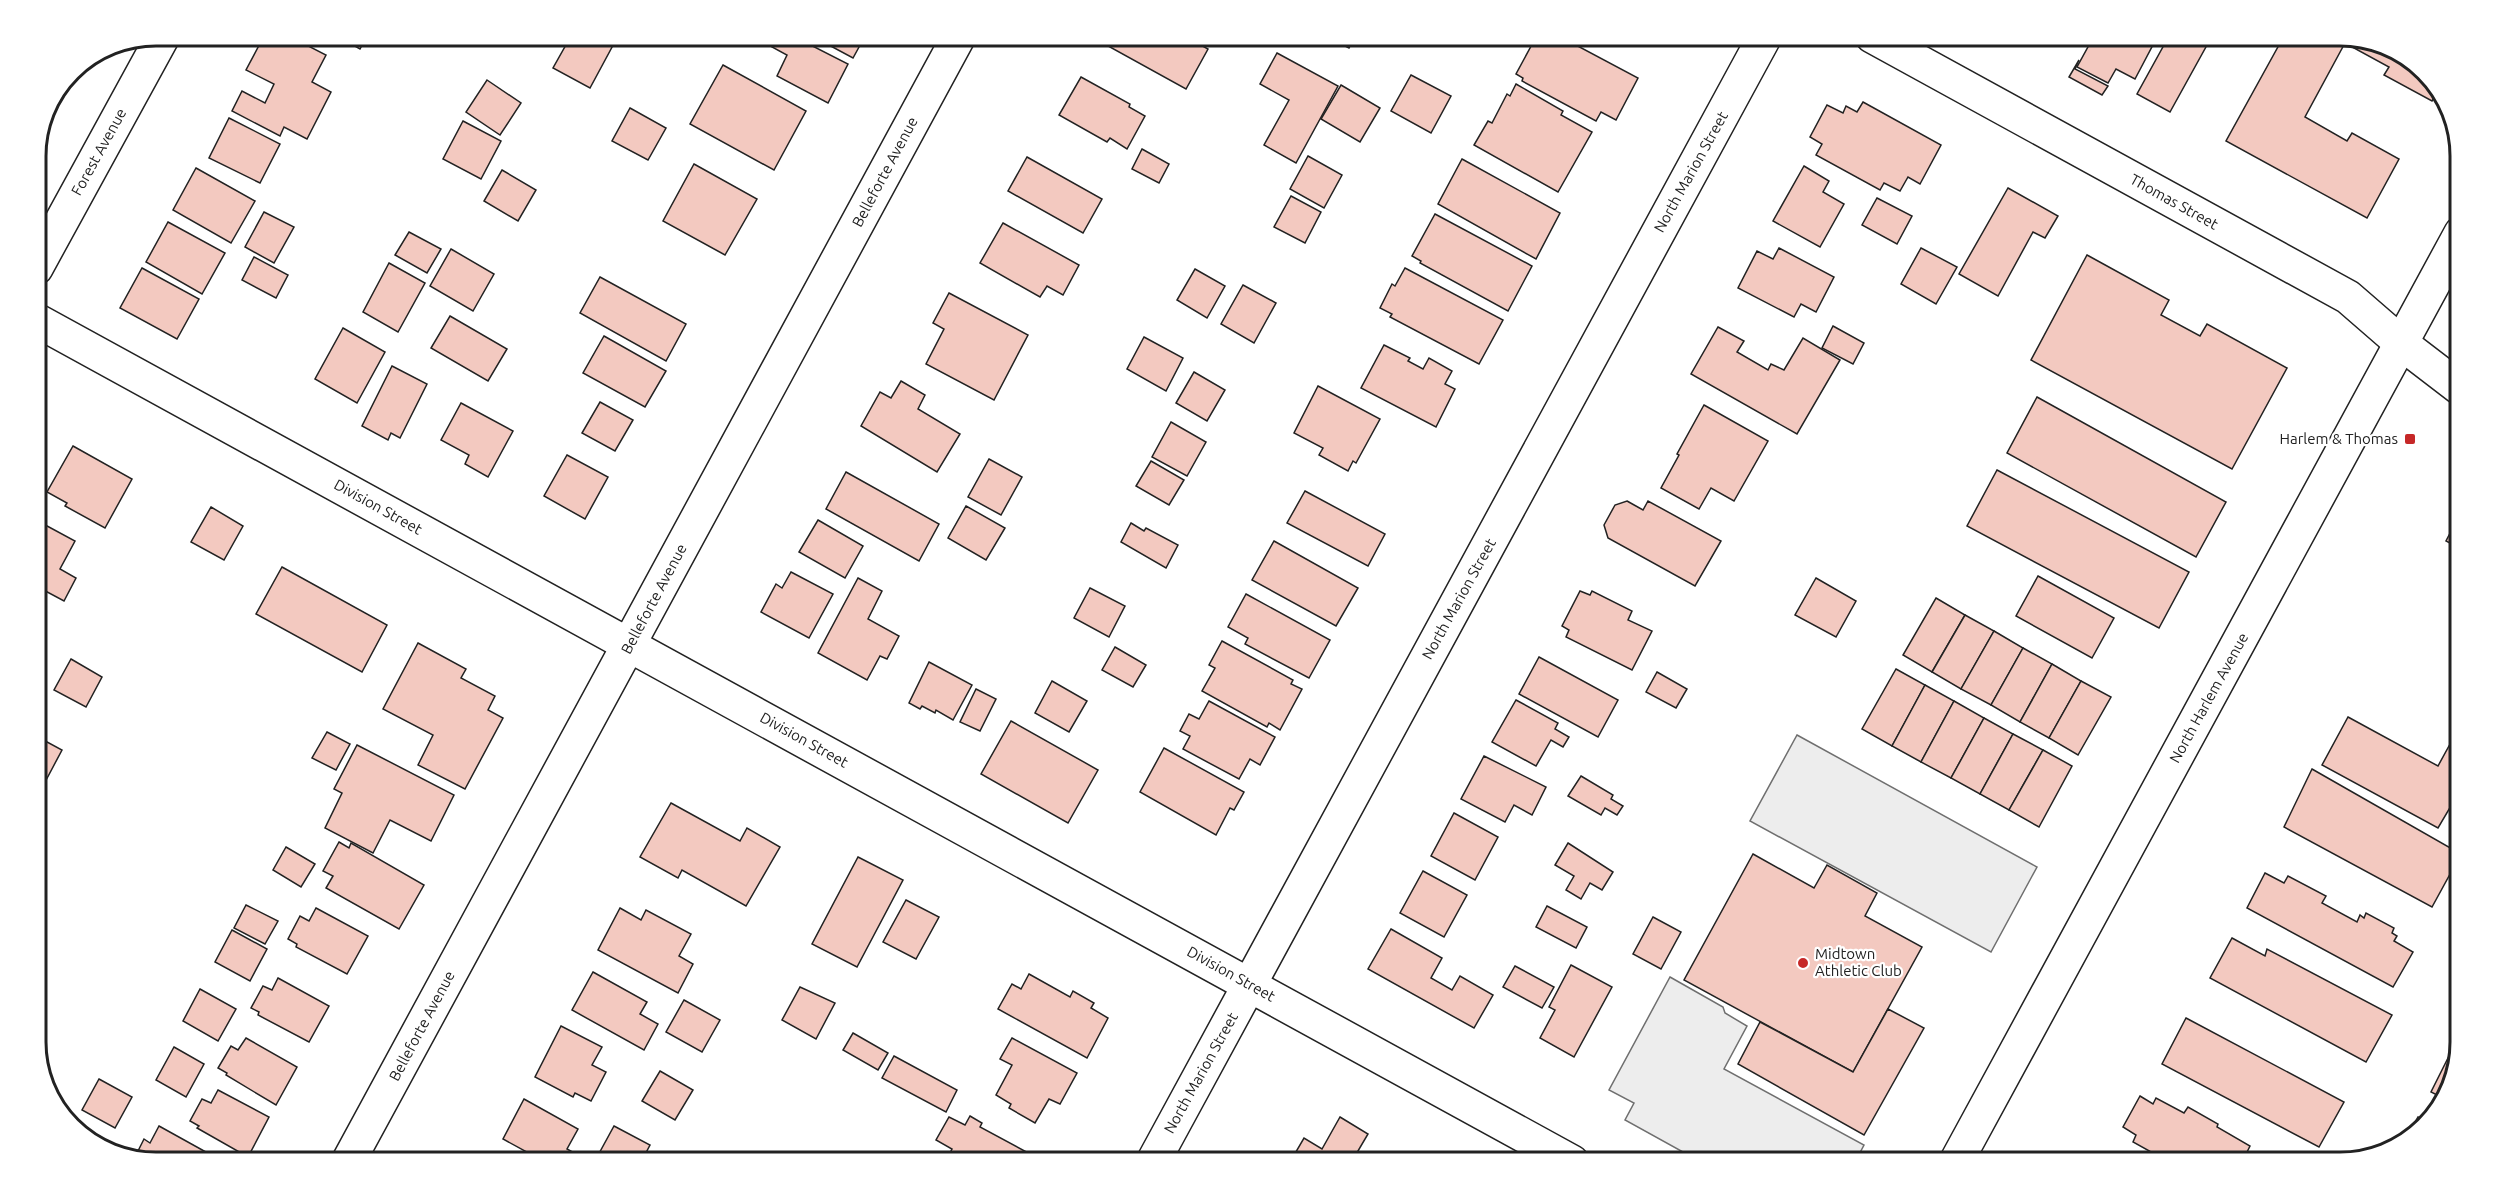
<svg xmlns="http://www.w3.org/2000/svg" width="2497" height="1198" viewBox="0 0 2497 1198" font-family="Ubuntu,sans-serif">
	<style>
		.parking { fill: #ededed; stroke: #6f6f6f; stroke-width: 1.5 }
		.building { fill: #f3c9c0; stroke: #222; stroke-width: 1.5 }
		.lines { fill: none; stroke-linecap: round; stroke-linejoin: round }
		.street-casing { stroke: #222; stroke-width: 36 }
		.secondary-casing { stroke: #222; stroke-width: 36 }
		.primary-casing { stroke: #222; stroke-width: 36 }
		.street { stroke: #fff; stroke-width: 33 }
		.secondary { stroke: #fff; stroke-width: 33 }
		.primary { stroke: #fff; stroke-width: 33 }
		.poi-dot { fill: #c62828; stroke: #fff; stroke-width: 2 }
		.labels { text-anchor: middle; stroke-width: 4.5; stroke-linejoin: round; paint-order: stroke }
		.street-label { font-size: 15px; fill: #222; stroke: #fff }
		.poi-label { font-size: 15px; fill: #222; stroke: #fff; text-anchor: end }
		.rim { fill: none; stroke: #222; stroke-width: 3 }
	</style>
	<rect width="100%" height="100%" fill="#fff"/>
	<g class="parking">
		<polygon points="1797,735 2037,867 1991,952 1750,821"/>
		<polygon points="1670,977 1723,1007 1725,1013 1747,1026 1724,1069 1864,1145 1855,1162 1701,1162 1625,1120 1634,1103 1609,1090"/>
	</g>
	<g class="building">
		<polygon points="264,36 289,36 326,55 312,82 331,92 307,139 284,127 280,136 232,111 242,91 265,103 274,84 246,70"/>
		<polygon points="337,36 367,36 360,49"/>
		<polygon points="571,36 618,36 590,88 553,68"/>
		<polygon points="778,36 793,36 848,64 828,103 777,76 787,55 772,47"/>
		<polygon points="812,36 865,36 853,58"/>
		<polygon points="1102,36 1185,36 1208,49 1186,89 1099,41"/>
		<polygon points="1325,36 1355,36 1349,48"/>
		<polygon points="1545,36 1559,36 1638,78 1616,120 1601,112 1596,121 1522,81 1523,78 1516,74 1536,37 1542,41"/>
		<polygon points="2040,36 2062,36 2057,45"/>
		<polygon points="2081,36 2092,36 2088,43 2080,38"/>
		<polygon points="2094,36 2145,36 2155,41 2135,79 2116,69 2108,83 2077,67"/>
		<polygon points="2169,36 2212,36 2170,112 2137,94"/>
		<polygon points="2284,36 2340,36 2393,48 2439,88 2432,101 2384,75 2389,67 2345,43 2305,117 2347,141 2352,133 2399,159 2367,218 2226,141"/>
		<polygon points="1277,53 1338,86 1296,163 1264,145 1289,100 1260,84"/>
		<polygon points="2079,60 2075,69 2108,86 2102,95 2069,77"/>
		<polygon points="723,65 806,111 774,170 690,124"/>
		<polygon points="1411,75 1451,96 1431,133 1391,111"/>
		<polygon points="1081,77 1130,104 1129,107 1145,116 1127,149 1110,138 1107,142 1059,115"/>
		<polygon points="487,80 521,103 500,135 466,112"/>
		<polygon points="1516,84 1563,111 1561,115 1592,132 1558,192 1474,145 1488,121 1492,123 1507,94 1510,96"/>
		<polygon points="1341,85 1380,108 1360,142 1321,119"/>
		<polygon points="1863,102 1941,145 1920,184 1908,177 1900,191 1884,183 1880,190 1816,155 1822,144 1810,137 1827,105 1843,113 1846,106 1857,112"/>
		<polygon points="630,108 666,128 648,160 612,141"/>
		<polygon points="229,118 280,144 260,183 209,158"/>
		<polygon points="463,121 501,141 481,179 443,159"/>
		<polygon points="1142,149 1169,164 1159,183 1132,169"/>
		<polygon points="1308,156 1342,175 1324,208 1290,189"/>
		<polygon points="1027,157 1102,199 1083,233 1008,191"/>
		<polygon points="1462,159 1560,213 1536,259 1438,204"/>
		<polygon points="694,164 757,199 725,255 663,221"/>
		<polygon points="1804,166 1829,181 1823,192 1844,204 1820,247 1773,221"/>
		<polygon points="196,168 255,201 231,243 173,210"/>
		<polygon points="502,170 536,190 518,221 484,201"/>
		<polygon points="2008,188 2058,216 2045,238 2033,232 1998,296 1959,274"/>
		<polygon points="1291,196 1321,212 1305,243 1274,227"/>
		<polygon points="1877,198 1912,216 1897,244 1862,225"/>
		<polygon points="264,212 294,227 274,263 245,247"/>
		<polygon points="1435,214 1532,266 1508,311 1420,263 1421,261 1412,256"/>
		<polygon points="168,222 225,253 202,294 146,262"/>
		<polygon points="1003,223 1079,265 1063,295 1047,286 1040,297 980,263"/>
		<polygon points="409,232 441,249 427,273 395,255"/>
		<polygon points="1779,248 1834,277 1816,312 1801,304 1794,317 1738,288 1757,251 1773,259"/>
		<polygon points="1921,248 1957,267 1936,304 1901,284"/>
		<polygon points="451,249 494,274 473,311 430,286"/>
		<polygon points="2087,255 2169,300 2161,315 2200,336 2207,324 2287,368 2232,469 2031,360"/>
		<polygon points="254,257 288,275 276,298 242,280"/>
		<polygon points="389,263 425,283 398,332 363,312"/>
		<polygon points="142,268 199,299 177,339 120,308"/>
		<polygon points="1405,268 1503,320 1479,364 1390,317 1392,314 1380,308 1392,284 1395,286"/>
		<polygon points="1195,269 1225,286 1207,318 1177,300"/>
		<polygon points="600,277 686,324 666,361 580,313"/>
		<polygon points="1243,285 1276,303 1254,343 1221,324"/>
		<polygon points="949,293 1028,335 994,400 926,364 944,329 933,323"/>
		<polygon points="450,316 507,349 488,381 431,348"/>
		<polygon points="1833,326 1864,343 1853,364 1822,348"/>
		<polygon points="1718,327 1744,341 1737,352 1768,370 1771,364 1784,370 1803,338 1840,360 1797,434 1691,374"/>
		<polygon points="343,328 385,352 357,403 315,379"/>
		<polygon points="604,336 666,371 645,407 583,373"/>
		<polygon points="1144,337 1183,358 1166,391 1127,369"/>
		<polygon points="1384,345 1410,358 1408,361 1423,369 1429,358 1452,371 1445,384 1455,389 1436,427 1361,388"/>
		<polygon points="392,366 427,384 400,438 391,433 388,440 362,426"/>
		<polygon points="1194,372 1225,390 1207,421 1176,403"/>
		<polygon points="901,381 925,395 918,409 960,434 937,472 861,426 880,392 891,398"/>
		<polygon points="1318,386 1380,419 1356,463 1353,461 1348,471 1319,455 1323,448 1294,433"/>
		<polygon points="2037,397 2226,502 2196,557 2007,453"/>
		<polygon points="600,402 633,420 615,451 582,433"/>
		<polygon points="461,403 513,431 488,477 465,464 469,455 441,440"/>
		<polygon points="1704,405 1768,441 1734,501 1711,488 1699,509 1661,488 1679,455 1677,454"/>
		<polygon points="1171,422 1206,442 1187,476 1152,457"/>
		<polygon points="73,446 132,479 105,528 65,506 67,503 47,492"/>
		<polygon points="567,455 608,477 585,519 544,496"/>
		<polygon points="989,459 1022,477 1001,515 968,497"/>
		<polygon points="1151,461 1184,480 1169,505 1136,486"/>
		<polygon points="1997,470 2189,572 2159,628 1967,526"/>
		<polygon points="846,472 939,524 919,561 826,509"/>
		<polygon points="1305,491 1385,534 1368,566 1287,523"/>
		<polygon points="1627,501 1643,510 1648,501 1721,541 1695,586 1608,538 1604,525 1615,505"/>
		<polygon points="966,506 1005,528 986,560 948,538"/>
		<polygon points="211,507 243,526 224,560 191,542"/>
		<polygon points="2461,512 2461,549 2446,541"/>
		<polygon points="36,520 75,541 60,569 76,578 64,601 36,586"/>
		<polygon points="818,520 863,546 845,578 799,552"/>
		<polygon points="1131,523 1144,531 1146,528 1178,545 1166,568 1121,542"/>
		<polygon points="1274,541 1358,588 1336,626 1252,580"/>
		<polygon points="282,567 387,625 362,672 256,614"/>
		<polygon points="791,572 833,594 809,638 761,612 776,584 782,588"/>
		<polygon points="2038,576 2114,618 2092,658 2016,616"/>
		<polygon points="858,578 882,591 868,619 899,636 887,659 880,656 867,680 818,653"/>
		<polygon points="1816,578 1856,601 1836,637 1795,615"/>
		<polygon points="1090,588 1125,606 1109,637 1074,618"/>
		<polygon points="1580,591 1590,595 1592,591 1632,611 1628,620 1652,631 1632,670 1566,637 1569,630 1562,626"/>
		<polygon points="1246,594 1330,640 1309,678 1245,644 1248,638 1228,627"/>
		<polygon points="1936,598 1965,615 1932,672 1903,655"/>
		<polygon points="1965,615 1994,631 1961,689 1932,672"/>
		<polygon points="1994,631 2023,648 1991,705 1961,689"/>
		<polygon points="1222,641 1293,680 1291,684 1302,689 1280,730 1269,723 1267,727 1202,691 1215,668 1209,665"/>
		<polygon points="418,643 466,669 461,678 495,696 488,710 503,718 465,789 418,765 433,735 383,709"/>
		<polygon points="1115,647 1146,665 1133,687 1102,670"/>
		<polygon points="2023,648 2052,664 2020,722 1991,705"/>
		<polygon points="1539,657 1618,700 1598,737 1519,694"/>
		<polygon points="71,659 102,677 86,707 54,690"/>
		<polygon points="929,662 972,685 953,720 936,710 935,713 922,706 920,709 909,703"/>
		<polygon points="2052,664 2081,681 2049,738 2020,722"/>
		<polygon points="1896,669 1925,685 1892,746 1862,729"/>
		<polygon points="1657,672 1687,689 1676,708 1646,692"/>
		<polygon points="1052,681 1087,701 1069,732 1035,713"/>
		<polygon points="2081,681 2111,697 2078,755 2049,738"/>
		<polygon points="1925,685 1954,701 1921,762 1892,746"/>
		<polygon points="976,689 996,699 980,731 960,722"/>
		<polygon points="1516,700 1558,723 1555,729 1569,737 1563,747 1551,740 1536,766 1492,742"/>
		<polygon points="1209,701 1275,737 1260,765 1250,759 1239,779 1183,749 1190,736 1180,731 1189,714 1199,719"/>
		<polygon points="1954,701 1984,718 1951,778 1921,762"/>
		<polygon points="2348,717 2438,766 2461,724 2461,789 2438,828 2322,765"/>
		<polygon points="1984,718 2013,734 1980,794 1951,778"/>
		<polygon points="1011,721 1098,770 1068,823 981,774"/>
		<polygon points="327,732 350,744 336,770 312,758"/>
		<polygon points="2013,734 2043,750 2009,810 1980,794"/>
		<polygon points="36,736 62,750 44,784 36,779"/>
		<polygon points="357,745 454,795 431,841 390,820 373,853 325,828 342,793 334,789"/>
		<polygon points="1164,748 1244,792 1234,810 1230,808 1216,835 1140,792"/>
		<polygon points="2043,750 2072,766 2039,827 2009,810"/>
		<polygon points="1484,756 1546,787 1532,815 1514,805 1505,822 1461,799"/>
		<polygon points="2312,769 2461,854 2432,907 2284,827"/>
		<polygon points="1581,776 1613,795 1611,799 1623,806 1617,815 1605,808 1601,815 1568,796"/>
		<polygon points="671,803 740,841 747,828 780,847 746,906 682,870 678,878 640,857"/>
		<polygon points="1454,813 1498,837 1475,880 1431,856"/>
		<polygon points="339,842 349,848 351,843 424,885 399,929 326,888 333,876 323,871"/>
		<polygon points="1568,843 1613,872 1602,890 1590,883 1581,899 1566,890 1574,876 1555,865"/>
		<polygon points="286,847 315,864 301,887 273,870"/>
		<polygon points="1753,854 1814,888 1827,865 1877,893 1865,916 1922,947 1853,1072 1684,980"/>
		<polygon points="858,857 903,880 857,967 812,944"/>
		<polygon points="1423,871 1467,895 1444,937 1400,913"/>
		<polygon points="2265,873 2284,883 2288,876 2326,896 2322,903 2357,922 2360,915 2364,918 2366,913 2394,928 2392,933 2397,936 2394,941 2413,952 2393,987 2247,908"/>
		<polygon points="906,900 939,917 916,959 883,942"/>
		<polygon points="246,905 278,921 265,944 234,928"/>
		<polygon points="1547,906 1587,927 1576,948 1536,927"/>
		<polygon points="316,908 368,936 347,974 296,947 297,944 288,939 300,916 309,921"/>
		<polygon points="620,908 641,920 646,910 691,934 679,956 693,964 678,993 598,950"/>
		<polygon points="1653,917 1681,932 1661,969 1633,954"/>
		<polygon points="1391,929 1442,958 1431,978 1452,990 1460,976 1493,995 1474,1028 1368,969"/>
		<polygon points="232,930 267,949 250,981 215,962"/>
		<polygon points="2232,938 2265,956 2267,949 2392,1015 2366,1062 2210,978"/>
		<polygon points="1571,965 1612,987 1574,1057 1540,1038 1555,1010 1549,1007"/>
		<polygon points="1515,966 1554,987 1542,1008 1503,987"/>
		<polygon points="593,972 647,1002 640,1014 658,1024 644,1050 572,1010"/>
		<polygon points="1029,974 1070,997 1073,991 1094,1003 1091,1008 1108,1018 1087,1058 998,1009 1012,984 1021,989"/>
		<polygon points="278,978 329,1006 309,1042 258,1015 259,1012 251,1008 263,986 272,990"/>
		<polygon points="800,987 835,1003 816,1039 782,1020"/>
		<polygon points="200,989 236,1009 218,1041 183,1021"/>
		<polygon points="684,1000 720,1020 702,1052 666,1032"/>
		<polygon points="1888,1009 1924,1028 1864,1135 1738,1064 1760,1022 1853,1072"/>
		<polygon points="2186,1018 2344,1102 2319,1147 2162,1064"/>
		<polygon points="561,1026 602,1047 592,1065 606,1072 591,1101 575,1093 573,1097 535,1077"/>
		<polygon points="853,1033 888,1053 878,1070 843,1050"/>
		<polygon points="246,1038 297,1067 276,1105 226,1075 227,1073 218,1068 231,1046 238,1050"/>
		<polygon points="1012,1038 1077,1073 1060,1104 1049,1099 1035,1123 1009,1108 1011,1104 996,1095 1012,1065 1000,1059"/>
		<polygon points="2455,1044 2460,1047 2449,1094 2445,1099 2431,1092"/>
		<polygon points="174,1047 204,1064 186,1097 156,1080"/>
		<polygon points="894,1056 957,1090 946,1112 882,1078"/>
		<polygon points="660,1071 693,1090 675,1120 642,1101"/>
		<polygon points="99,1079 132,1097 115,1128 82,1110"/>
		<polygon points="218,1090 269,1117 248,1157 197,1128 199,1126 190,1121 202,1099 211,1103"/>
		<polygon points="2140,1096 2153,1104 2156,1098 2184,1113 2188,1107 2218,1124 2217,1127 2250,1146 2242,1162 2169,1162 2133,1142 2136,1135 2123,1127"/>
		<polygon points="524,1099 578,1129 567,1149 585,1159 583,1162 545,1162 503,1139"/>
		<polygon points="970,1116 982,1123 980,1127 1034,1156 1030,1162 945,1162 952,1149 936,1140 949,1117 965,1125"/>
		<polygon points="1340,1117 1368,1134 1355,1156 1366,1162 1290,1162 1304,1138 1322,1149"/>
		<polygon points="2418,1117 2425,1121 2407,1142 2403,1143"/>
		<polygon points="159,1126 224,1162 157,1162 135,1157 144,1139 150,1143"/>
		<polygon points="614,1126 650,1145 641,1162 601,1162 596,1159"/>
	</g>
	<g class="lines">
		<g class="street-casing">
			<g id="street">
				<polyline points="1872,36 2348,297 2401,343 2461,389"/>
				<polyline points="36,268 163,36"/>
				<polyline points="348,1162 959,36"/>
				<polyline points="1153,1162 1765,36"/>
			</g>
		</g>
		<g class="secondary-casing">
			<polyline id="secondary" points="36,320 1572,1162"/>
		</g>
		<g class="primary-casing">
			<polyline id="primary" points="1956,1162 2461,233"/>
		</g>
		<use href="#street" class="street"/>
		<use href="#secondary" class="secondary"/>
		<use href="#primary" class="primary"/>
	</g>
	<g class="poi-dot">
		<rect x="2404" y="433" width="12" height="12" rx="3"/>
		<circle cx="1803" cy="963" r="6"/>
	</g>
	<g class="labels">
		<g class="street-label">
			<text transform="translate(99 152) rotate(-61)" y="5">Forest Avenue</text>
			<text transform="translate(885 172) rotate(-62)" y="5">Belleforte Avenue</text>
			<text transform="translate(1691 172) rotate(-61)" y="5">North Marion Street</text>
			<text transform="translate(2174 202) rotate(29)" y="5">Thomas Street</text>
			<text transform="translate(378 507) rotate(29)" y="5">Division Street</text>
			<text transform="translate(654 599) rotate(-62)" y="5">Belleforte Avenue</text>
			<text transform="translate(1459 599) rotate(-61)" y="5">North Marion Street</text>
			<text transform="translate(2209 698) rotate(-61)" y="5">North Harlem Avenue</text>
			<text transform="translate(804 740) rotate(29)" y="5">Division Street</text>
			<text transform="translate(1231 974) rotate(29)" y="5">Division Street</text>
			<text transform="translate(422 1026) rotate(-62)" y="5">Belleforte Avenue</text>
			<text transform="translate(1201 1073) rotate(-61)" y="5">North Marion Street</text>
		</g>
		<g class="poi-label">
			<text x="2398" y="444">Harlem &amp; Thomas</text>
			<text x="1815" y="959" text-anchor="start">Midtown<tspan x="1815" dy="17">Athletic Club</tspan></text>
		</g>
	</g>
	<path d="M0 0H2497V1198H0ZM156 46H2340A110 110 0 0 1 2450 156V1042A110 110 0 0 1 2340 1152H156A110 110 0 0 1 46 1042V156A110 110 0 0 1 156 46Z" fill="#fff" fill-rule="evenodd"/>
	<path class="rim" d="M156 46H2340A110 110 0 0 1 2450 156V1042A110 110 0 0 1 2340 1152H156A110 110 0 0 1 46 1042V156A110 110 0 0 1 156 46Z"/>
</svg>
